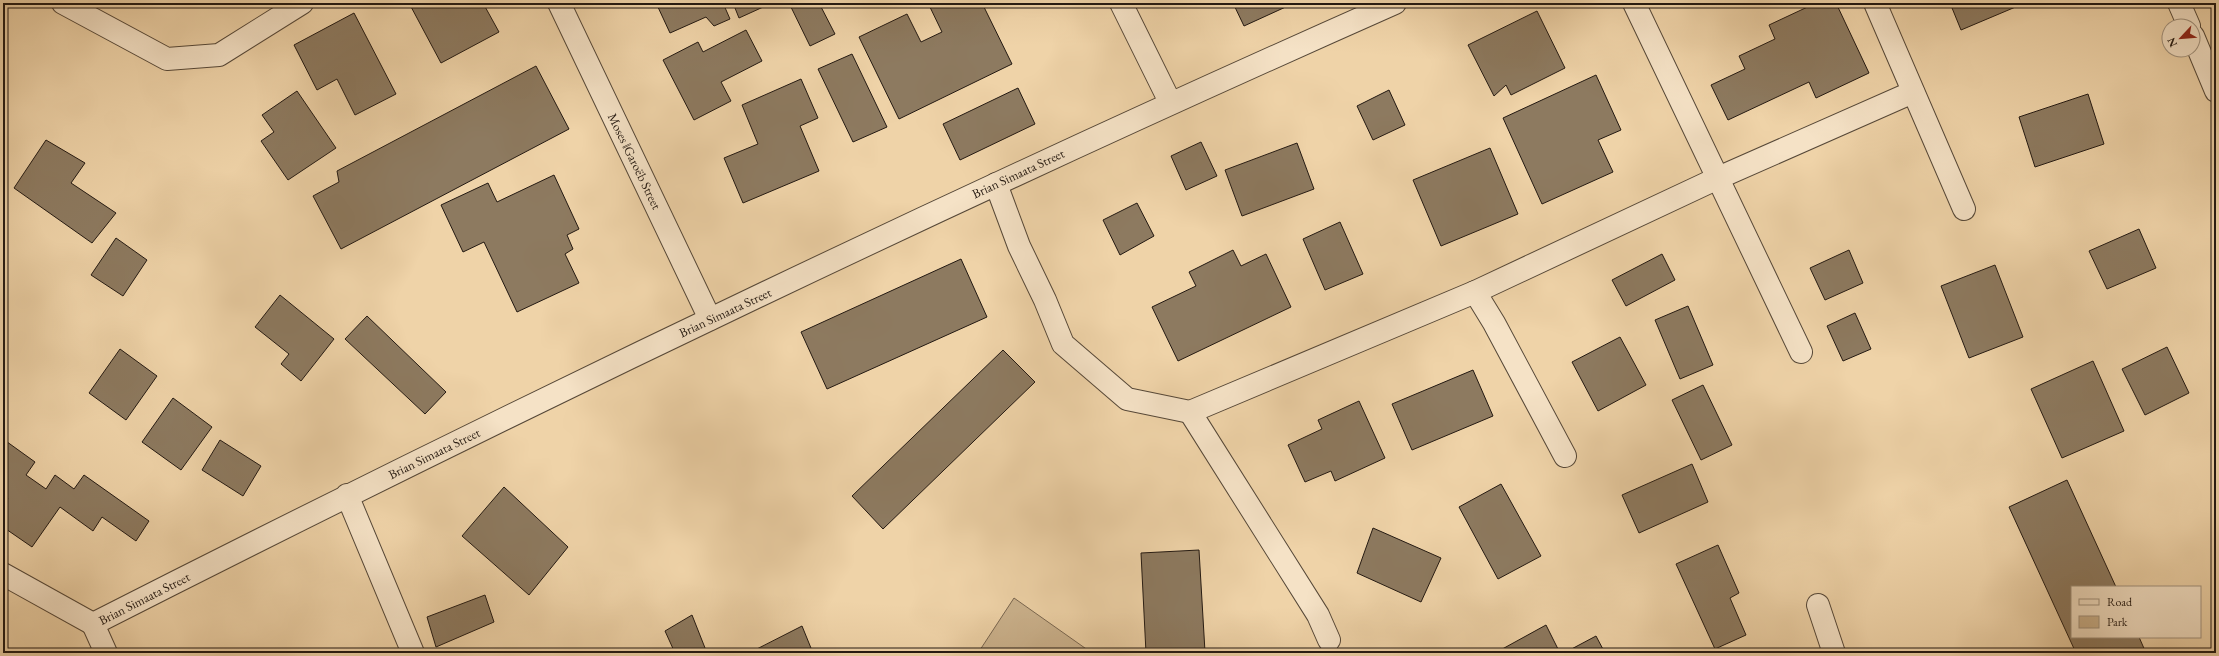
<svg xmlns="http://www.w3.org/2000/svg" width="2219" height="656" viewBox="0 0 2219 656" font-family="'EB Garamond',serif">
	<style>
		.green { fill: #ccb38e; stroke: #786650 }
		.building { fill: #8d7a60; stroke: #231912 }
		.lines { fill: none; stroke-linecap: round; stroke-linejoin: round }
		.minor-casing { stroke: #564838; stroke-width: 24 }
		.minor { stroke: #f5e2c6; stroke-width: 22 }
		.labels { text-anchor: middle; stroke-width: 4; stroke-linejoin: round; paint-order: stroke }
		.street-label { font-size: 13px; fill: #231912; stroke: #f5e2c6 }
	</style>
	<rect width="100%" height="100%" fill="#efd3a8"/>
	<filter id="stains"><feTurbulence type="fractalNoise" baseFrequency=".005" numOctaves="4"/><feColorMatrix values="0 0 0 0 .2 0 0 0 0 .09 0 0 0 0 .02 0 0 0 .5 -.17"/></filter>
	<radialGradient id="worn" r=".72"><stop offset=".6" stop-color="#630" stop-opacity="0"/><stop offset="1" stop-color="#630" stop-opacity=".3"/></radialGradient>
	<polygon class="green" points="1014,598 1092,653 978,653"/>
	<g class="building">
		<polygon points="409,3 483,3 499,32 441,63"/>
		<polygon points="661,3 723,3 730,19 714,26 706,17 670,33 657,5"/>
		<polygon points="733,3 772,3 739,18"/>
		<polygon points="789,3 819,3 835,34 810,46"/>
		<polygon points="928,3 982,3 1012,64 899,119 859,37 907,14 921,42 942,32"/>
		<polygon points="1233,3 1289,3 1290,5 1244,26"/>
		<polygon points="1757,3 1772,3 1758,7"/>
		<polygon points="1816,3 1836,3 1869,73 1816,98 1809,82 1728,120 1711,85 1745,69 1739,56 1775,39 1769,25"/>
		<polygon points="1950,3 2025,3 1961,30"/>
		<polygon points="1537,11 1565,68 1511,95 1506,85 1494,96 1468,45"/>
		<polygon points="354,13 396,94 355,115 337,79 317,90 294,45"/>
		<polygon points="746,30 762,61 721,82 731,101 694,120 663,60 698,42 703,52"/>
		<polygon points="852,54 887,127 853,142 818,69"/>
		<polygon points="536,66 569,129 341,249 313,196 339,182 337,171"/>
		<polygon points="1596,75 1621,130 1598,140 1613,172 1542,204 1503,118"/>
		<polygon points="801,79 818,118 800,126 819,171 743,203 724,158 758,144 742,105"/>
		<polygon points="1018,88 1035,124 960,160 943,124"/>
		<polygon points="1389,90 1405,125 1373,140 1357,106"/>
		<polygon points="297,91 336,148 288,180 261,141 274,132 262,115"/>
		<polygon points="2088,94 2104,144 2035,167 2019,117"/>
		<polygon points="46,140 85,163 71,183 116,213 92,243 14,188"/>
		<polygon points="1201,142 1217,176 1186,190 1171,156"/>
		<polygon points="1297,143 1314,189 1242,216 1225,170"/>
		<polygon points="1490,148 1518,214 1441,246 1413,180"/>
		<polygon points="554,175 579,229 567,235 573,249 565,254 579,283 517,312 484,242 463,252 441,205 488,183 497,202"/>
		<polygon points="1137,203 1154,236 1120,255 1103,220"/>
		<polygon points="1340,222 1363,274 1325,290 1303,239"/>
		<polygon points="2139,229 2156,268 2107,289 2089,251"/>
		<polygon points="116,238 147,260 123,296 91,275"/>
		<polygon points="1233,250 1241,266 1266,254 1291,307 1178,361 1152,307 1196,286 1189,272"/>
		<polygon points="1849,250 1863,283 1825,300 1810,268"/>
		<polygon points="1662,254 1675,280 1626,306 1612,280"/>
		<polygon points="961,259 987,317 827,389 801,332"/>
		<polygon points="1995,265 2023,337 1969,358 1941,286"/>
		<polygon points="280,295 334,339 301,381 281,364 289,354 255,327"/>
		<polygon points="1688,306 1713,365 1680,379 1655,320"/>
		<polygon points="1855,313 1871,349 1843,361 1827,326"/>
		<polygon points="367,316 446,392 425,414 345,339"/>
		<polygon points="1620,337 1646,385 1598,411 1572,362"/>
		<polygon points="2167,347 2189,393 2145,415 2122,369"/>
		<polygon points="120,349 157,376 126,420 89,393"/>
		<polygon points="1003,350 1035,382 883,529 852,496"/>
		<polygon points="2093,361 2124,431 2062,458 2031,389"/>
		<polygon points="1473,370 1493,416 1412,450 1392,404"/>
		<polygon points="1703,385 1732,445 1701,460 1672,400"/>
		<polygon points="173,398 212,427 181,470 142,442"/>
		<polygon points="1359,401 1385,458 1335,481 1331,471 1305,482 1288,445 1322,429 1318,420"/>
		<polygon points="3,439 35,462 26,475 46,489 55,475 74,489 84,475 149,521 136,541 102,517 93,531 60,507 32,547 3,527 3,505 8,498 3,495"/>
		<polygon points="220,440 261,466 243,496 202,470"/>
		<polygon points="1692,464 1708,502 1639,533 1622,495"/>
		<polygon points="2067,480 2116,587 2072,587 2072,637 2139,637 2146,653 2076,653 2009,507"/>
		<polygon points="1501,484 1541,556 1498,579 1459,507"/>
		<polygon points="504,487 568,547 529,595 462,536"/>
		<polygon points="1373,528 1441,558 1421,602 1357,573"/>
		<polygon points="1718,545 1739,593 1730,598 1746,635 1715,649 1676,564"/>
		<polygon points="1199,550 1205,652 1146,653 1141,553"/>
		<polygon points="485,595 494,622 436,647 427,617"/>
		<polygon points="692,615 707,653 675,653 665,631"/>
		<polygon points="1546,625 1560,653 1495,653"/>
		<polygon points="802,626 813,653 749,653"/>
		<polygon points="1596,636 1605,653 1564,653"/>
	</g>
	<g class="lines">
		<g class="minor-casing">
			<g id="minor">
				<polyline points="63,3 167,59 219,55 302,3"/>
				<polyline points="559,3 710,319"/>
				<polyline points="1121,3 1170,102"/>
				<polyline points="1634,3 1801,352"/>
				<polyline points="1875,3 1964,209"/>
				<polyline points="2179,3 2189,26"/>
				<polyline points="2193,36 2216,91"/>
				<polyline points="996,184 1019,246 1045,300 1063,344 1127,399 1190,412 1475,292 1718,178 1913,92"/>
				<polyline points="1475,292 1494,323 1565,456"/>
				<polyline points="1190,412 1318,615 1329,640"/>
				<polyline points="347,495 413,653"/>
				<polyline points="3,574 93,624"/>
				<polyline points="1818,605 1834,653"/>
				<path d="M106,653l-13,-29c429,-218 862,-426 1302,-621"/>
			</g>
		</g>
		<use href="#minor" class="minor"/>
	</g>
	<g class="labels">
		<g class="street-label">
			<text transform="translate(635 161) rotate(64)" y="5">Moses ǁGaroëb Street</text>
			<text transform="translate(1018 173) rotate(-25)" y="5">Brian Simaata Street</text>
			<text transform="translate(725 312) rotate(-25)" y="5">Brian Simaata Street</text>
			<text transform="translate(434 453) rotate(-26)" y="5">Brian Simaata Street</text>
			<text transform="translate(144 598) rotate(-27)" y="5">Brian Simaata Street</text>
		</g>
	</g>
	<rect width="2219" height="656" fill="none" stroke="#efd3a8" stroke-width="16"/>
	<rect x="4" y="4" width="2211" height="648" fill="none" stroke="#231912" stroke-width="2"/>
	<rect x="8" y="8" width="2203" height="640" fill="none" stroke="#231912"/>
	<rect x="2071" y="586" width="130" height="52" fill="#f5e2c6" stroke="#a1927e"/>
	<rect x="2079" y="599" width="20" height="6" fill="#f5e2c6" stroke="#a1927e"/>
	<text x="2107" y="606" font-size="12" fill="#231912">Road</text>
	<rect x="2079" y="616" width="20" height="12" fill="#ccb38e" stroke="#a1927e"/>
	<text x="2107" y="626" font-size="12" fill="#231912">Park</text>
	<g transform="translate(2181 38) rotate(244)"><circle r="19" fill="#f5e2c6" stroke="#a1927e"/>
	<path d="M0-3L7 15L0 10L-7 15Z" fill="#8f2418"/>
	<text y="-6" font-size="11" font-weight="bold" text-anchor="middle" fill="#231912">N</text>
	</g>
	<rect width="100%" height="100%" filter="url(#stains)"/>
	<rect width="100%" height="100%" fill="url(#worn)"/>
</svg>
